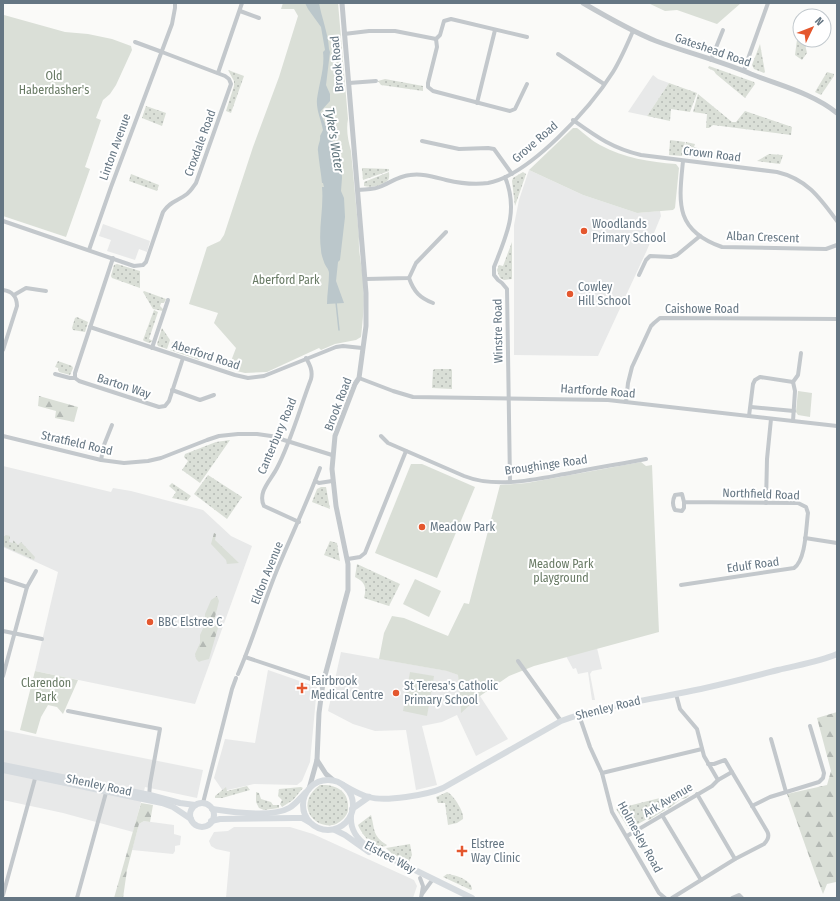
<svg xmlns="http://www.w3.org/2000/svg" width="840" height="901" viewBox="0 0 840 901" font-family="'Fira Sans Condensed',sans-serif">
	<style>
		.built { fill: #e8e9e9 }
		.grass { fill: url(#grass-dots) }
		.forest { fill: url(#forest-firs) }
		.park { fill: #dadfd7 }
		.water { fill: #bbc7cb }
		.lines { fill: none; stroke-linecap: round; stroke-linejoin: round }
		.stream { stroke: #bbc7cb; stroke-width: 1.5 }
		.minor { stroke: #c3c8cc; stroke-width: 4 }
		.tertiary { stroke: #c3c8cc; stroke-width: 5 }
		.secondary { stroke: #d6dbdf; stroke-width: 6 }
		.primary { stroke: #d6dbdf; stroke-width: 6 }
		.poi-dot { fill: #e4572e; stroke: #fff; stroke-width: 1.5 }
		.labels { text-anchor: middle; stroke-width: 4; stroke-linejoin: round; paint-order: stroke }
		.street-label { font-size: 12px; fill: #657683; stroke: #fff }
		.park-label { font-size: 12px; fill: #687a64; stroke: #fff }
		.poi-label { font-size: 12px; fill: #657683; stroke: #fff; text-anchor: start }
		.water-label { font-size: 13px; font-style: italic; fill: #60757c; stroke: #fff }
	</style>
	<defs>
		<pattern id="grass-dots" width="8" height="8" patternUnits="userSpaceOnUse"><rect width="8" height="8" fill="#dadfd7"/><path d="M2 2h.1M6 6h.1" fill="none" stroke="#b4b9b4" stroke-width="1.8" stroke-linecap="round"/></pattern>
		<pattern id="forest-firs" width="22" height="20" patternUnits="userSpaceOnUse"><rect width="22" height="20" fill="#dadfd7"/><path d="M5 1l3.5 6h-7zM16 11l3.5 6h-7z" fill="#b4b9b4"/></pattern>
	</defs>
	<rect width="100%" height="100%" fill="#fafaf8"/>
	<g class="built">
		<polygon points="653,75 658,79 669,83 647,116 628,112"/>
		<polygon points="529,170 583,195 637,213 660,211 661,216 647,250 598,356 514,355 514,225 519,200"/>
		<polygon points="103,224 150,241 147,252 139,249 135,260 107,251 111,240 99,236"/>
		<polygon points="3,466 111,492 113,488 131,491 203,510 231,536 252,546 195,704 35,671 58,572 3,547"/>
		<polygon points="597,648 602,669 592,671 590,674 595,700 592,700 588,672 578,674 576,668 573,669 566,656"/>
		<polygon points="341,652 448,671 458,675 461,712 480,696 508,739 476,756 457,715 442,722 422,726 437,785 416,790 406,730 375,731 353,724 328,711"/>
		<polygon points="268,670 317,687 310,762 302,781 297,785 254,784 223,791 214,778 225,739 255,743"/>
		<polygon points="3,730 203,770 197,798 145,787 133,832 63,813 3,800"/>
		<polygon points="144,821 174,825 174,834 181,836 180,845 175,846 175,851 173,854 132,850 139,824"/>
		<polygon points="234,827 290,827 313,834 414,880 417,886 413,898 226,898 230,852 216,849 211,846 209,841 214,832 228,831"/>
	</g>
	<g class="grass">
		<polygon points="799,24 800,40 804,40 807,53 802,60 795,55"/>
		<polygon points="760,44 765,72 764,73 754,69 752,65"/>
		<polygon points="709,66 754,82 755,84 745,98 716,74 714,71 708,68"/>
		<polygon points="228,70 244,76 231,113 226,111 234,86 234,81"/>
		<polygon points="827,72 834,74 834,76 821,95 815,92"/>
		<polygon points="385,79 423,86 423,91 381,85 378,81"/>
		<polygon points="669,83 697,93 690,112 671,109 670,121 647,116"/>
		<polygon points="698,94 732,122 736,122 745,111 792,127 791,135 713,125 709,128 706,128 707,114 693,112"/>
		<polygon points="146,106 166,113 162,126 142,118"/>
		<polygon points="670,140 685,142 682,156 669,155"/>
		<polygon points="686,142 695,144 694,147 701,149 700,158 683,156"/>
		<polygon points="769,154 783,155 780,164 757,161"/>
		<polygon points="362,168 389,169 389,171 363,180"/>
		<path d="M389,172c0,3 1,7 -2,9 -5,5 -17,7 -23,5v-4z"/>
		<polygon points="523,172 526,174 515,206 512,181 513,178"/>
		<polygon points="131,174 159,185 157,191 129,181"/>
		<polygon points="512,242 512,279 504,280 500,278 497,270 499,265 503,266"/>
		<polygon points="117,264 140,271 140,288 112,278 111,276 114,265"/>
		<polygon points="144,291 166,299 164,303 161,303 160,306 163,309 163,311 153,309 143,292"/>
		<polygon points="154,310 158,312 149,339 153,341 149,343 144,341 143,340"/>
		<polygon points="77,317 88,322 85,332 73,330 72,328 75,318"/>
		<polygon points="162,328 170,340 167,349 158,346 157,344"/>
		<polygon points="172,342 201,351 200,359 199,360 170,350"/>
		<polygon points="58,361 72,366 73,368 70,375 59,372 58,368 55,367"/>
		<polygon points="435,369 451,369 452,370 452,389 432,388 433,370"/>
		<polygon points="230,440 200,483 182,470 188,461 184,457 185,454 216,442"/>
		<polygon points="208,475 242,497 227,519 194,494"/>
		<polygon points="172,483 191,496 187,501 172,498 176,492 169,486"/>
		<polygon points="321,487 326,487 330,509 312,502 317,489"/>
		<polygon points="6,535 10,536 9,542 13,543 13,540 18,545 21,542 35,557 34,560 3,546 3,537"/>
		<polygon points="330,541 337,543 340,561 324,555"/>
		<path d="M357,564l43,20 -11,22 -25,-8c3,-11 1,-16 -9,-21z"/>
		<path d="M320,785c16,-1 30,6 28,25 0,3 -2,5 -4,8 -19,22 -56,-10 -24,-33z"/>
		<polygon points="247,786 250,790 222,798 215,798 215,796 226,787 227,791"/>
		<polygon points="301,787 303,788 293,800 282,807 280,804 282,800 278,796 279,789"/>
		<polygon points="686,791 689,796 684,799 681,799 668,809 664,797"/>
		<polygon points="256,792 259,793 261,799 271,802 273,805 279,805 279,808 264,810 259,808 256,802"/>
		<path d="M447,792c6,2 18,21 16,27l-6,4 -9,2 -3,-22h-7l-2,-6z"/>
		<polygon points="660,798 665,810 649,820 647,819 629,829 616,809"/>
		<path d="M371,815c4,14 1,21 16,30l-1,1c-12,4 -24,-11 -28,-21z"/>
		<polygon points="410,844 412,855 409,862 391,853 386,848"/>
		<path d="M447,874c9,1 24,6 25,15l-1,1 -28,-13z"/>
	</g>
	<g class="forest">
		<polygon points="39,396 78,407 74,422 55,418 56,411 38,406"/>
		<polygon points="214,533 216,534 215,540 239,563 227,564 226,560 211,544"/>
		<polygon points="217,596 219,601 213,625 215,626 218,620 220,621 209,659 201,661 199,662 196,659 195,654 200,643 200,635 205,624 205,614 211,600"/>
		<polygon points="837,712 837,887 836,882 827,884 823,894 815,873 787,794 827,785 831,771 817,718"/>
		<polygon points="141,803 153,805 150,822 144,821 139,824 127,870 123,898 114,898"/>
	</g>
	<g class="park">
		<path d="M283,3h55l10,116c-2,11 0,21 3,32l8,85c-1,18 3,27 4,44 2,19 0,38 -2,57l-5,3 -21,4 -14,6 -2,-2 -52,24 -22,1 -17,-4 8,-21 -22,-25 4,-10 -29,-9 18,-57 13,-6 4,-6 29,-88 26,-70 19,-61 -4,-7h-13z"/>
		<polygon points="648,3 741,3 717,24 677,10 665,11"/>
		<polygon points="4,15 65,32 88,34 112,39 131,46 132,50 116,85 110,94 103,100 96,118 101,120 85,167 90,169 66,237 3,216"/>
		<path d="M573,128h4c8,6 15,13 23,17 24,13 50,17 76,19l3,4 -4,40 -2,2 -36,3 -54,-18 -54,-25z"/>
		<polygon points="798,391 812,393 810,417 798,415 796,412"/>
		<polygon points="641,462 646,466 652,465 659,632 534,666 509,676 480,696 461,713 458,675 447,671 379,659 384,633 392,616 404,618 448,636 464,603 469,604 500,485 527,483"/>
		<polygon points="411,464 422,464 475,487 437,578 375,553"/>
		<polygon points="415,579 441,591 429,617 403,604"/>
		<polygon points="35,671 78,680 63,714 57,707 48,705 41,717 36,734 20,730"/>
		<polygon points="410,672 434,676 427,716 403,711"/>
	</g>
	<path class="water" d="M305,3h14c3,16 9,30 10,46l1,3 -4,33 4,9v7l-10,11 11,26 8,13 2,8 1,19 -1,13 3,7 1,19 -5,43 -2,2 -2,19 8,22 -17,1c0,-10 2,-20 2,-31 0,-4 -4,-7 -5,-11 -1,-3 -3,-8 -3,-12 -3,-21 3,-42 1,-63h2l-1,-4h-1c-1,-10 -3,-21 -4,-32 -1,-5 3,-10 2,-15l3,-6c-2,-11 -7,-20 -6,-31 2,-15 8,-32 6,-47l2,-2 -4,-23 -13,-18z"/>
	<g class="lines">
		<polyline class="stream" points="336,302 339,330"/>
		<g class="minor">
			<polyline points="240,11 259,18"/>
			<polyline points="344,34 369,31 395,31 436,39"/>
			<polyline points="436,39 437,47 428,83 428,87 433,91 510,111 515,109 527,84"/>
			<polyline points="436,39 440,35 444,21 451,19 527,37"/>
			<polyline points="135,42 162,52"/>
			<polyline points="558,54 604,84"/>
			<polyline points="711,60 723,30"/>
			<polyline points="744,70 768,3"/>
			<polyline points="218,73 242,3"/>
			<polyline points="349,83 376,81"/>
			<polyline points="477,103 495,30"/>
			<path d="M573,120c24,17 39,28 68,35l136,17c30,7 43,26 60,49"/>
			<polyline points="422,141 459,149 488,148 494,149 512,174"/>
			<path d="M683,161c-4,41 -9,69 39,86l104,2 11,-4"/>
			<path d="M505,177c14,34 1,59 -11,90v8l4,5 4,3 5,6 3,193"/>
			<path d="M358,190c8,-1 16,0 24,-4 9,-4 17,-10 28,-11 12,-2 24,2 36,5 13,3 28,5 42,3 42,-8 103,-76 125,-111 8,-13 14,-27 20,-41"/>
			<path d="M3,221l131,45 9,-1 3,-3 17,-50c7,-11 15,-11 24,-18 4,-3 6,-7 9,-11l35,-99 -2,-5 -4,-3 -63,-24"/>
			<polyline points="89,250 111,187 172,24 175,8 175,3"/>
			<polyline points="639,275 646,260 650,256 671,257 677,255 700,236"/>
			<path d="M409,278c5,14 11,20 24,25"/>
			<polyline points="366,279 409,278 416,263 446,232"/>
			<path d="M3,290c9,1 14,7 14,16l-14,44"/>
			<polyline points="14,295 26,288 46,291"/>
			<polyline points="90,327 235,375 248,378 264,376 336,347 343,346 362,348"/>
			<polyline points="152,348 168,300"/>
			<polyline points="55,374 70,378 75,378 79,381 159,407 165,406 169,401 183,358"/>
			<polyline points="75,378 75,373 113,258"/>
			<polyline points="359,378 393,391 413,397 608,400 837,426"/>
			<polyline points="793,382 798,375 801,353"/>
			<polyline points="172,390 200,400 214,395"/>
			<polyline points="626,402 628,383 632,367 651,326 654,323 660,318 837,319"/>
			<polyline points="751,407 794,411"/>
			<polyline points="749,416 753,384 755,380 760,377 793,382"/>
			<polyline points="793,421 795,391 793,382"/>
			<polyline points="3,436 101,460 124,463 148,461 161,458 207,440 219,436 238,434 257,434 271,436 332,455"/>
			<path d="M381,436l7,7 76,33c33,13 72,3 106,-3 25,-5 50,-9 76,-14"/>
			<polyline points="101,460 104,445 112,425"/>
			<polyline points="315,481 319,483 332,481"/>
			<polyline points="766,503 767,459 771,419"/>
			<path d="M299,522l-35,-16c-7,-14 7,-26 13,-38 14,-27 23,-60 34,-89 2,-8 -1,-14 -5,-21"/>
			<polyline points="805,538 837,543"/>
			<polyline points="348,559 360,557 365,553 406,451"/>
			<polyline points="3,579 27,587"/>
			<path d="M681,585l113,-17c12,-8 12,-41 14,-55l-2,-6 -8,-4 -114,-1v6l-2,3 -7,-1c-3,-5 -2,-11 0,-15l7,-1 2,8"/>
			<polyline points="3,631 42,639"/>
			<polyline points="245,657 323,683"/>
			<polyline points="518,661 561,721"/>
			<path d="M238,674c15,-34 25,-70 39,-104 14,-34 30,-67 43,-102"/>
			<polyline points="3,676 27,587 36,571"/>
			<polyline points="676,694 680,709 697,729 704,756 718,780"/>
			<polyline points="68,711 160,729 150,784 149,797"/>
			<polyline points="579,715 590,747 602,773 612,812 659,893 665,898"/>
			<polyline points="771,739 786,792"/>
			<polyline points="708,764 714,764 725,760 732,772"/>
			<polyline points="602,773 702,749"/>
			<polyline points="697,794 735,859"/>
			<polyline points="203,803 232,689 236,678"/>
			<polyline points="752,806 770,797 819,782 823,778 824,773 810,726"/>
			<polyline points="662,815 701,880"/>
			<path d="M627,836l85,-50 6,-6 14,-8 35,59c3,5 1,9 -3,13l-29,15 -63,39"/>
			<polyline points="420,878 423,886 421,898"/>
			<polyline points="422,894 433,879"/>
			<polyline points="3,895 36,775"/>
			<polyline points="77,898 107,789"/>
			<polyline points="732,898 739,895 742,898"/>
		</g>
		<g class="tertiary">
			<path d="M583,3c24,14 48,28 73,38 32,12 65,20 95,33 30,12 61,19 86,39"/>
			<polyline points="317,760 326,774 333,780"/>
			<polyline points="309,789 317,760 319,713 323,683 348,590 348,564 336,506 332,469 335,436 355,384 359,378 366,326 366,293 342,3"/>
		</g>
		<g class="secondary">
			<polyline points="3,765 150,795 180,803 195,805"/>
			<polyline points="3,770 162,803 173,807 191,819"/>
			<path d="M343,785c8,4 17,10 26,12 16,5 58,-2 74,-9l118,-67c40,-15 82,-20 125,-29 31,-6 61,-14 92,-22 20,-5 41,-8 59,-16"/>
			<circle cx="202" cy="815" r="12"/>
			<path d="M212,809c19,3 60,9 77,-1 7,-4 11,-10 16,-15"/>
			<polyline points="352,809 369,797"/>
			<polyline points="211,821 220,819 294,818 302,818 309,822"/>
		</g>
		<g class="primary">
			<circle cx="328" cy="805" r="25"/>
			<path d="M351,816c-1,14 6,23 17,31l104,51"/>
			<polyline points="335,830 345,835 369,852"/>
		</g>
	</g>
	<g class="poi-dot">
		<circle cx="584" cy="231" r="4"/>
		<circle cx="570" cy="294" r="4"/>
		<circle cx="422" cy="527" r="4"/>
		<circle cx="150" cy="622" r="4"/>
		<path d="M300 682h4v4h4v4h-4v4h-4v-4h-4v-4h4z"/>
		<circle cx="396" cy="693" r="4"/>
		<path d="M460 845h4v4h4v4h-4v4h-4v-4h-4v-4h4z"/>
	</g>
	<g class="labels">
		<g class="street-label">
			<text transform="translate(713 50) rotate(19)" y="4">Gateshead Road</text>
			<text transform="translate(337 64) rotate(-95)" y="4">Brook Road</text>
			<text transform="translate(535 142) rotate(-41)" y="4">Grove Road</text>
			<text transform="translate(200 143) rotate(-70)" y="4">Croxdale Road</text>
			<text transform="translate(115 147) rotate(-70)" y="4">Linton Avenue</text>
			<text transform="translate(712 154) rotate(7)" y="4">Crown Road</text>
			<text transform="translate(763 237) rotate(2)" y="4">Alban Crescent</text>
			<text x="702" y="313">Caishowe Road</text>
			<text transform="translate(498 331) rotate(-91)" y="4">Winstre Road</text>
			<text transform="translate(206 355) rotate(18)" y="4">Aberford Road</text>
			<text transform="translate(124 386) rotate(18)" y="4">Barton Way</text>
			<text transform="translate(598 391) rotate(4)" y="4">Hartforde Road</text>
			<text transform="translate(338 404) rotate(-69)" y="4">Brook Road</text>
			<text transform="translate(277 436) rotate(-67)" y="4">Canterbury Road</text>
			<text transform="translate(77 443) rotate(13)" y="4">Stratfield Road</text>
			<text transform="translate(546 465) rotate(-8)" y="4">Broughinge Road</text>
			<text transform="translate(761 494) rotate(2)" y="4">Northfield Road</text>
			<text transform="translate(753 565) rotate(-8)" y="4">Edulf Road</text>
			<text transform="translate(267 573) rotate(-68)" y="4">Eldon Avenue</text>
			<text transform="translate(608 708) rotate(-14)" y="4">Shenley Road</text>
			<text transform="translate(99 785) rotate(12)" y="4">Shenley Road</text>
			<text transform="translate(668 800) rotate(-31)" y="4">Ark Avenue</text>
			<text transform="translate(640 837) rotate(61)" y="4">Holmesley Road</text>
			<text transform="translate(390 857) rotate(28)" y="4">Elstree Way</text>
		</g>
		<g class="park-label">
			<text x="54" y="80">Old<tspan x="54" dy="14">Haberdasher's</tspan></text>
			<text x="286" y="284">Aberford Park</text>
			<text x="561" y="568">Meadow Park<tspan x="561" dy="14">playground</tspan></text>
			<text x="46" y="687">Clarendon<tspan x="46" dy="14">Park</tspan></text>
		</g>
		<g class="poi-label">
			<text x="592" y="228">Woodlands<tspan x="592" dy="14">Primary School</tspan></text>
			<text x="578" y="291">Cowley<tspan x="578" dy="14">Hill School</tspan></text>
			<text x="430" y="531">Meadow Park</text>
			<text x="158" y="626">BBC Elstree C</text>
			<text x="311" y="685">Fairbrook<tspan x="311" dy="14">Medical Centre</tspan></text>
			<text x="404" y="690">St Teresa's Catholic<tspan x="404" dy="14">Primary School</tspan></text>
			<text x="471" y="848">Elstree<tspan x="471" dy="14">Way Clinic</tspan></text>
		</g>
		<g class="water-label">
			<text transform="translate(335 140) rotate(81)" y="5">Tyke's Water</text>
		</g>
	</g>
	<rect width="840" height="901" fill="none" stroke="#657683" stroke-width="8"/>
	<g transform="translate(812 28) rotate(47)"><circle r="19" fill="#ffffff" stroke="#c1c8cd"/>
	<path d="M0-3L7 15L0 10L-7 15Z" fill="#e4572e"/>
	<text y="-6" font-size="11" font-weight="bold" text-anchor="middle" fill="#657683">N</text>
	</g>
</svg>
